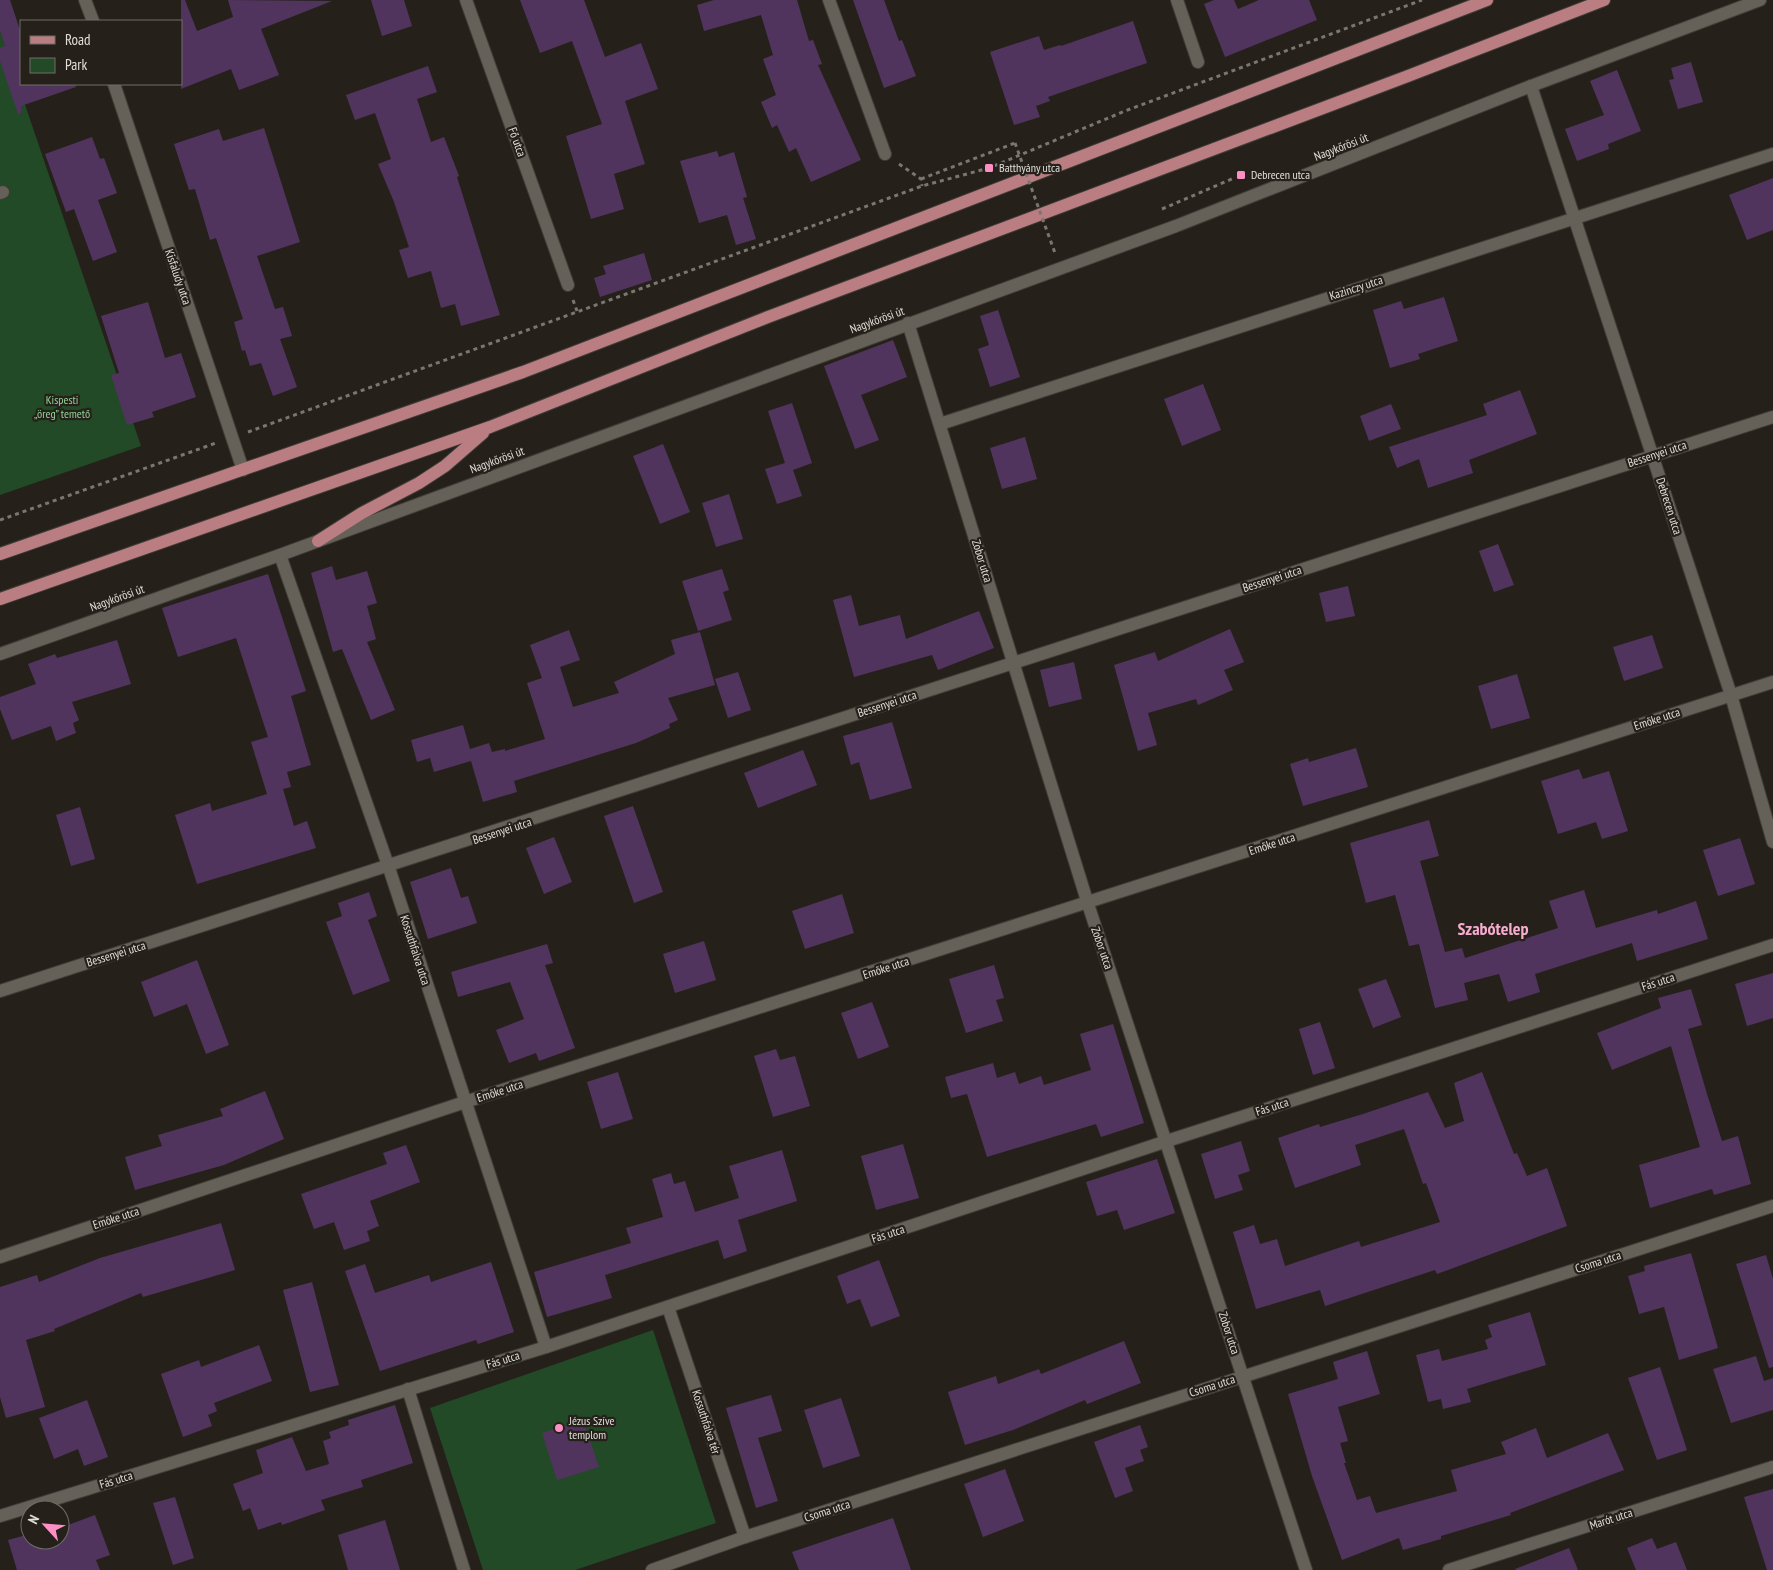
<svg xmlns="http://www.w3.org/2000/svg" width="1773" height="1570" viewBox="0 0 1773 1570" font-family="'PT Sans Narrow',sans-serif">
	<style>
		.green { fill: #224a27 }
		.building { fill: #50345e }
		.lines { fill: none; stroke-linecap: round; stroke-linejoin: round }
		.lane-casing { stroke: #413d38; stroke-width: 14 }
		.street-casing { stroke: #413d38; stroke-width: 14 }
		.primary-casing { stroke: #413d38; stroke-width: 14 }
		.path { stroke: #7a7671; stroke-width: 3; stroke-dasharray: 4 4; stroke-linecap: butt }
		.lane { stroke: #656058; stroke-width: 12 }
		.street { stroke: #656058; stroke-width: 12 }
		.primary { stroke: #ba7d82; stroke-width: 12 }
		.path-bridge { stroke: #7a7671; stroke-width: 3; stroke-dasharray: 4 4; stroke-linecap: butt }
		.poi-dot { fill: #fc8fc3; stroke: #25211a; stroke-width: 2 }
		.labels { text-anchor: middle; stroke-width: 4.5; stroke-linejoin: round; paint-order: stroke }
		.street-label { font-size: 12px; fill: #e1deda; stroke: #25211a }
		.poi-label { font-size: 12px; fill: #e1deda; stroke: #25211a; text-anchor: start }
		.park-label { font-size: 12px; fill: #91d296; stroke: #25211a }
		.district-label { font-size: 18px; font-weight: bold; fill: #f9accf; stroke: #25211a }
	</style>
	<rect width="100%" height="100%" fill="#25211a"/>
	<g class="green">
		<polygon points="0,31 141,446 0,495"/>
		<polygon points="653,1330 716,1523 575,1570 483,1570 430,1408"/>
	</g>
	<g class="building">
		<polygon points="0,0 10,0 21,33 21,84 75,84 76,87 21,106 21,113 18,114 0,61 0,48 5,46 0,31"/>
		<polygon points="181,0 185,0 197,31 233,17 228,0 332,1 261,29 279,75 239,90 231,69 181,89"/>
		<polygon points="371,0 404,0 412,26 382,36"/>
		<polygon points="520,0 584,0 605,57 641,43 658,89 625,101 645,164 614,174 624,209 591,219 566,136 602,124 572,41 540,53"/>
		<polygon points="714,0 797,0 809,41 813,40 822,64 818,65 861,160 811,182 796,148 789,152 777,125 772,128 761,102 776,95 763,59 773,55 761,15 704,31 697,5"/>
		<polygon points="853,0 884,0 899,41 902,40 916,76 884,88"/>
		<polygon points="1214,0 1234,0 1238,9 1259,0 1309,0 1317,20 1225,57 1204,4"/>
		<polygon points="1133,21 1147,63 1048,97 1050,101 1036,106 1040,117 1014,125 990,52 1039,36 1044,50 1060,45 1061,46"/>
		<polygon points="1691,62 1703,102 1678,109 1669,80 1674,79 1671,68"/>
		<polygon points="428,66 437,92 417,99 431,142 444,137 459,176 457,177 500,315 461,326 455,304 441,308 431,271 408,278 399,250 409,247 394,202 378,164 391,159 375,113 355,120 346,95"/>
		<polygon points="1617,70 1641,131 1608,144 1609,149 1577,161 1565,129 1604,115 1590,81"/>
		<polygon points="264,128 300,242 257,256 275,309 283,307 292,336 280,339 297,387 273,396 261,363 250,366 245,350 242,351 234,322 243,319 216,238 210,240 195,189 189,190 174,144 219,129 223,141"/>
		<polygon points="92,137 100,159 104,158 117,193 98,200 117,252 93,261 74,209 66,212 45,154"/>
		<polygon points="717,151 719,157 734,152 747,197 743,198 756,239 736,245 727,215 699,223 680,161"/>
		<polygon points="1773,178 1773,230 1747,240 1729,195"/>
		<polygon points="644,253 652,280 600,297 594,278 606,274 603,266"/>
		<polygon points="1444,297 1458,341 1418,354 1420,359 1390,368 1373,310 1401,301 1404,309"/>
		<polygon points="148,302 165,358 181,353 196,397 152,412 154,417 127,425 111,375 119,373 101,316"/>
		<polygon points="998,310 1020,377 990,387 978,349 989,345 980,316"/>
		<polygon points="893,340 907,377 861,395 879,440 855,449 824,366"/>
		<polygon points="1203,384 1221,430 1182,446 1164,399"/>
		<polygon points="1520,390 1537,434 1469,460 1473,473 1428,488 1419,459 1397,468 1389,447 1487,415 1483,404"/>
		<polygon points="792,403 812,463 793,470 802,496 777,504 765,469 785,463 768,411"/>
		<polygon points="1391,404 1401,429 1369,441 1360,416"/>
		<polygon points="1025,437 1037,479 1002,489 990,448"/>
		<polygon points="663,444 690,512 660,524 633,456"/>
		<polygon points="729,494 743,539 716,547 702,503"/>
		<polygon points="1498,544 1514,585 1494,592 1479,551"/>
		<polygon points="332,566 336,580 367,571 377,603 367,606 376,639 367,642 395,710 371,720 342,649 333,652 311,573"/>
		<polygon points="722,569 729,590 723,592 732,620 698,631 682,581"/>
		<polygon points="268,574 306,691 291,696 311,765 287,772 291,787 283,789 294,826 307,821 316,848 197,884 175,815 210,803 212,811 267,794 251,742 268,737 236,638 178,657 162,608"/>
		<polygon points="1348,586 1355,616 1326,622 1319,593"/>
		<polygon points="851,595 859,626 900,615 906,639 979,611 994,648 938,670 932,655 854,677 833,600"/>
		<polygon points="1230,629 1244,662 1224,670 1233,690 1198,705 1196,699 1148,713 1157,745 1138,751 1114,665 1155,652 1158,661"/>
		<polygon points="569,630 580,660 560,667 573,707 619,693 614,682 675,654 671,640 700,632 715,685 668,698 678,720 669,724 670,728 636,743 514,781 517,792 483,802 471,761 434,772 430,758 417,762 411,740 463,725 470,749 489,743 492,752 505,749 505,751 545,739 527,683 542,678 530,645"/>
		<polygon points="1652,635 1663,668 1624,681 1613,647"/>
		<polygon points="117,640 131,684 72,702 79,720 73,723 76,733 56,741 51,726 12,740 0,709 0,697 36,684 28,664 55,654 57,658"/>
		<polygon points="1074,662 1082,699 1049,707 1040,670"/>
		<polygon points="738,672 751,710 728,718 715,679"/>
		<polygon points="1517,674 1530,718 1491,729 1478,686"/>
		<polygon points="892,722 912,788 870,800 859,762 851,765 843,736"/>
		<polygon points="1356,748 1368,787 1303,806 1290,764 1308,758 1309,762"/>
		<polygon points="803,750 817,785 758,808 744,773"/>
		<polygon points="1579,769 1583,779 1609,771 1628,831 1602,839 1596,822 1558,834 1541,781"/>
		<polygon points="633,806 663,892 634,903 604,816"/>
		<polygon points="80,807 95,859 71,866 56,815"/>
		<polygon points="1429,820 1439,856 1420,861 1445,952 1462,948 1465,958 1558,928 1549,901 1584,890 1596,928 1657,910 1658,914 1696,901 1708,939 1637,961 1632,943 1535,974 1540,992 1508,1002 1499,974 1464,983 1468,1000 1435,1008 1419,944 1409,946 1395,895 1366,903 1350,843"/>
		<polygon points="554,837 572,882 544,894 526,848"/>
		<polygon points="1740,838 1755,884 1718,896 1703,850"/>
		<polygon points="451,868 461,898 468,896 477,923 428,939 410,882"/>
		<polygon points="369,892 377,916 368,920 390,981 353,995 326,922 342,916 338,903"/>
		<polygon points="842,894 854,933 805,949 792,911"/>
		<polygon points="704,941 716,980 675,993 663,954"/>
		<polygon points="547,944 553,963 545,965 575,1048 539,1061 536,1053 509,1063 496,1030 524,1019 510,982 458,997 451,972"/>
		<polygon points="197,960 229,1045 206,1054 187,1004 154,1017 141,982"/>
		<polygon points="994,965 1004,998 996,1000 1003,1021 966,1033 949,979"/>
		<polygon points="1773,973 1773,1018 1747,1026 1735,984"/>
		<polygon points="1386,979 1401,1017 1373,1028 1358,989"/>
		<polygon points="1691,989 1702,1025 1688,1029 1707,1094 1722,1141 1738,1136 1751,1184 1714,1195 1712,1189 1650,1208 1639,1165 1700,1147 1671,1046 1612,1070 1597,1033 1661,1008 1658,998"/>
		<polygon points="872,1002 889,1047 858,1059 841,1013"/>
		<polygon points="1320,1022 1335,1068 1313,1075 1299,1029"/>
		<polygon points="1113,1024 1144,1123 1101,1137 1096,1124 987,1157 967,1094 951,1098 945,1077 993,1063 997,1078 1015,1072 1019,1084 1041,1076 1044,1085 1091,1070 1080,1034"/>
		<polygon points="776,1049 780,1060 795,1056 810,1106 773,1117 754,1056"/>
		<polygon points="618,1072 633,1119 601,1129 587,1082"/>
		<polygon points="1482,1072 1514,1154 1517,1153 1527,1176 1547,1168 1567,1226 1437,1274 1435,1270 1325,1306 1320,1290 1256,1309 1233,1232 1254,1225 1260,1244 1277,1239 1285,1266 1359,1241 1361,1247 1440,1222 1426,1183 1423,1184 1404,1129 1355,1145 1361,1165 1295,1188 1278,1138 1319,1124 1320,1127 1363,1114 1428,1092 1445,1128 1464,1121 1454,1083"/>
		<polygon points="265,1091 284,1139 224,1165 135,1190 125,1157 162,1146 158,1135 223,1116 220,1109"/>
		<polygon points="1241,1141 1250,1171 1238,1175 1243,1190 1215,1199 1201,1154"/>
		<polygon points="903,1144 919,1198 876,1210 861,1156"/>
		<polygon points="406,1145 420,1182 370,1201 379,1226 367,1231 370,1241 344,1250 334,1222 314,1229 301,1194 387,1164 383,1153"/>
		<polygon points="782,1150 797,1201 738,1220 747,1251 724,1259 718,1240 605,1275 612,1298 547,1317 534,1272 631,1243 626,1228 663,1217 652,1179 671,1173 674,1184 685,1181 695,1212 739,1198 729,1166"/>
		<polygon points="1157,1159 1175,1213 1124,1230 1117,1210 1097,1216 1086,1182"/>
		<polygon points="221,1223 235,1270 143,1297 141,1293 54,1329 55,1331 26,1340 45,1407 6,1418 0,1397 0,1287 37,1275 39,1282 100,1258"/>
		<polygon points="1691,1253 1718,1348 1679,1360 1664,1307 1639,1314 1628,1276 1645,1271 1644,1266"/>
		<polygon points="1766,1255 1773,1279 1773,1367 1769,1368 1736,1264"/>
		<polygon points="879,1260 900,1316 871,1327 860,1299 847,1304 837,1276"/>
		<polygon points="491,1262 514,1332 478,1344 476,1340 380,1371 345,1271 365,1264 375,1293 429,1275 431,1282"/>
		<polygon points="312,1282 339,1385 310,1392 283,1290"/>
		<polygon points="1530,1312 1546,1365 1467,1389 1471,1402 1443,1409 1441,1399 1428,1402 1416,1355 1439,1349 1442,1361 1488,1349 1485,1340 1492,1337 1488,1325"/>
		<polygon points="1124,1341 1141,1383 1087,1404 1085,1400 1013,1430 965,1445 948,1392 996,1376 998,1384 1039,1369 1041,1374"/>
		<polygon points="259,1345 272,1381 214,1403 217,1411 208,1415 212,1426 183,1437 161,1374 199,1360 201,1367"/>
		<polygon points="1367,1351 1380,1394 1338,1407 1348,1441 1340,1443 1346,1463 1344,1463 1357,1500 1370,1496 1376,1513 1457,1491 1451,1470 1506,1454 1501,1442 1536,1428 1547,1458 1608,1433 1624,1470 1510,1513 1511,1515 1441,1536 1441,1539 1403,1550 1399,1538 1342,1560 1312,1476 1288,1394 1338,1379 1333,1362"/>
		<polygon points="1756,1356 1764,1381 1773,1378 1773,1410 1731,1423 1713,1369"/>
		<polygon points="1660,1367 1687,1450 1657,1460 1628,1378"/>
		<polygon points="771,1395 782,1431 758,1438 778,1501 756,1508 726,1408"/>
		<polygon points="841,1398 860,1456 823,1468 804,1410"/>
		<polygon points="87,1400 108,1457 84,1466 78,1449 54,1459 39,1418"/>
		<polygon points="395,1405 413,1463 361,1480 363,1487 321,1500 325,1510 282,1525 281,1522 258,1530 250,1508 243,1511 233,1484 263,1473 256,1450 292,1437 306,1471 329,1464 323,1441 331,1438 329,1432 349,1425 348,1420"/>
		<polygon points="583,1420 599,1467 557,1480 542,1433"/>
		<polygon points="1140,1425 1148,1447 1140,1450 1144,1461 1125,1468 1133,1491 1115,1498 1094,1442"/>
		<polygon points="1005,1469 1024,1521 983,1537 964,1484"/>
		<polygon points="1773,1489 1773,1570 1767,1570 1744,1497"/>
		<polygon points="175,1497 194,1558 173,1565 153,1503"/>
		<polygon points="95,1515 110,1555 96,1560 100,1570 17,1570 8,1540 30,1534 30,1540 60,1540 60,1528"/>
		<polygon points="893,1518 911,1570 799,1570 792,1552"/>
		<polygon points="385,1520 400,1570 348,1570 338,1535"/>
		<polygon points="1652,1538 1657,1549 1676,1542 1687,1570 1636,1570 1627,1548"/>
		<polygon points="1569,1548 1578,1570 1516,1570 1515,1569"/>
	</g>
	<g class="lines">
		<g class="lane-casing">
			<polyline id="lane" points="0,193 3,192"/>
		</g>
		<g class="street-casing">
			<g id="street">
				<polyline points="85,0 93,21"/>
				<polyline points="466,0 568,285"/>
				<polyline points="829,0 885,154"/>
				<polyline points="1177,0 1198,62"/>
				<polyline points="114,84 243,470"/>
				<polyline points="1531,86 1731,695 1773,842"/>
				<polyline points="908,323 1088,904 1306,1570"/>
				<polyline points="940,424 1773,154"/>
				<polyline points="280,555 389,868 546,1347"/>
				<polyline points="0,654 280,555 1176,226 1531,86 1760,0"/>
				<path d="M0,991c592,-187 1181,-387 1773,-574"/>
				<polyline points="0,1257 465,1102 1773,682"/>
				<polyline points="668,1307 745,1537"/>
				<polyline points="408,1389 464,1570"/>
				<polyline points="0,1516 546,1347 1167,1141 1773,945"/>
				<polyline points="652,1570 745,1537 1773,1206"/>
				<polyline points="1449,1570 1773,1467"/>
			</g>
		</g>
		<g class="primary-casing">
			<g id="primary">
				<polyline points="318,541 362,513 419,483 445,466 483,433"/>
				<polyline points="0,554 523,372 1487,0"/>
				<polyline points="0,599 490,427 768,317 1408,76 1604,0"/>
			</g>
		</g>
		<g class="path">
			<polyline points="899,164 921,179 922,186"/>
			<polyline points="921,179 1015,143"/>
			<polyline points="1162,209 1241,175"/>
			<polyline points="573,300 577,311"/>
			<polyline points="248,432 922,186 989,168 1125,111 1422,0"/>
			<polyline points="0,520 216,443"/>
		</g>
		<use href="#lane" class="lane"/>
		<use href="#street" class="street"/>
		<use href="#primary" class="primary"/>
		<polyline class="path-bridge" points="1015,143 1055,253"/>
	</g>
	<g class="poi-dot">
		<rect x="984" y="163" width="10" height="10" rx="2.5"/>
		<rect x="1236" y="170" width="10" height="10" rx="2.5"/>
		<circle cx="559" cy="1428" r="5"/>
	</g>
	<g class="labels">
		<g class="street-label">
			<text transform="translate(517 142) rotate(70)" y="4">Fő utca</text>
			<text transform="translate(1341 147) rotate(-21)" y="4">Nagykőrösi út</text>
			<text transform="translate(178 277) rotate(71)" y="4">Kisfaludy utca</text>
			<text transform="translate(1356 288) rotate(-18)" y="4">Kazinczy utca</text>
			<text transform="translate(877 320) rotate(-20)" y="4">Nagykőrösi út</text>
			<text transform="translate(1657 454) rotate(-18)" y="4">Bessenyei utca</text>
			<text transform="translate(497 460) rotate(-20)" y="4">Nagykőrösi út</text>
			<text transform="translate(1669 506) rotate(72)" y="4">Debrecen utca</text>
			<text transform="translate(982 561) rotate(73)" y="4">Zobor utca</text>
			<text transform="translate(1272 579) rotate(-18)" y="4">Bessenyei utca</text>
			<text transform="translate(117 598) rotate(-20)" y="4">Nagykőrösi út</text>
			<text transform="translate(887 704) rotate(-18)" y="4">Bessenyei utca</text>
			<text transform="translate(1657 719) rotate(-18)" y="4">Emőke utca</text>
			<text transform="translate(502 831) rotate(-18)" y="4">Bessenyei utca</text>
			<text transform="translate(1272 844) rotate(-18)" y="4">Emőke utca</text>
			<text transform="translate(1102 948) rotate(71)" y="4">Zobor utca</text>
			<text transform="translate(415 950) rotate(72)" y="4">Kossuthfalva utca</text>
			<text transform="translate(116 954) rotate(-17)" y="4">Bessenyei utca</text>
			<text transform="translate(886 968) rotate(-18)" y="4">Emőke utca</text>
			<text transform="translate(1658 982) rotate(-18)" y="4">Fás utca</text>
			<text transform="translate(500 1091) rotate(-18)" y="4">Emőke utca</text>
			<text transform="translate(1272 1107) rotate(-18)" y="4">Fás utca</text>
			<text transform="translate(116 1218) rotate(-18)" y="4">Emőke utca</text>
			<text transform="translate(888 1234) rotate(-18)" y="4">Fás utca</text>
			<text transform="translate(1598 1262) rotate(-18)" y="4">Csoma utca</text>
			<text transform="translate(1229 1333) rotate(72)" y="4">Zobor utca</text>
			<text transform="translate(503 1360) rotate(-17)" y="4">Fás utca</text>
			<text transform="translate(1212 1386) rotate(-18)" y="4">Csoma utca</text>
			<text transform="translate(706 1422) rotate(72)" y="4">Kossuthfalva tér</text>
			<text transform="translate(116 1480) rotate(-17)" y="4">Fás utca</text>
			<text transform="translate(827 1511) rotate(-18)" y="4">Csoma utca</text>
			<text transform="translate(1611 1519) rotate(-18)" y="4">Marót utca</text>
		</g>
		<g class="poi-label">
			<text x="999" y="172">Batthyány utca</text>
			<text x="1251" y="179">Debrecen utca</text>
			<text x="569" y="1425">Jézus Szíve<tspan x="569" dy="14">templom</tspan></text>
		</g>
		<g class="park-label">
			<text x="62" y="404">Kispesti<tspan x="62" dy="14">„öreg” temető</tspan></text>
		</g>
		<g class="district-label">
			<text x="1493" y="935">Szabótelep</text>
		</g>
	</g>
	<rect x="20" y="20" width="162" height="65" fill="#25211a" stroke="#706d67"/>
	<rect x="30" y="36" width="25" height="8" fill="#ba7d82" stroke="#706d67"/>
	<text x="65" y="45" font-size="15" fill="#e1deda">Road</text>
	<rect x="30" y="58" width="25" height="15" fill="#224a27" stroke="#706d67"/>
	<text x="65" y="70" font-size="15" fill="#e1deda">Park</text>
	<g transform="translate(45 1525) rotate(296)"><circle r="24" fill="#25211a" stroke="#706d67"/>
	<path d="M0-4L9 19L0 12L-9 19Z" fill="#fc8fc3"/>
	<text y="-8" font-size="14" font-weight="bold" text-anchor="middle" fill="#e1deda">N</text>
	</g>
</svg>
